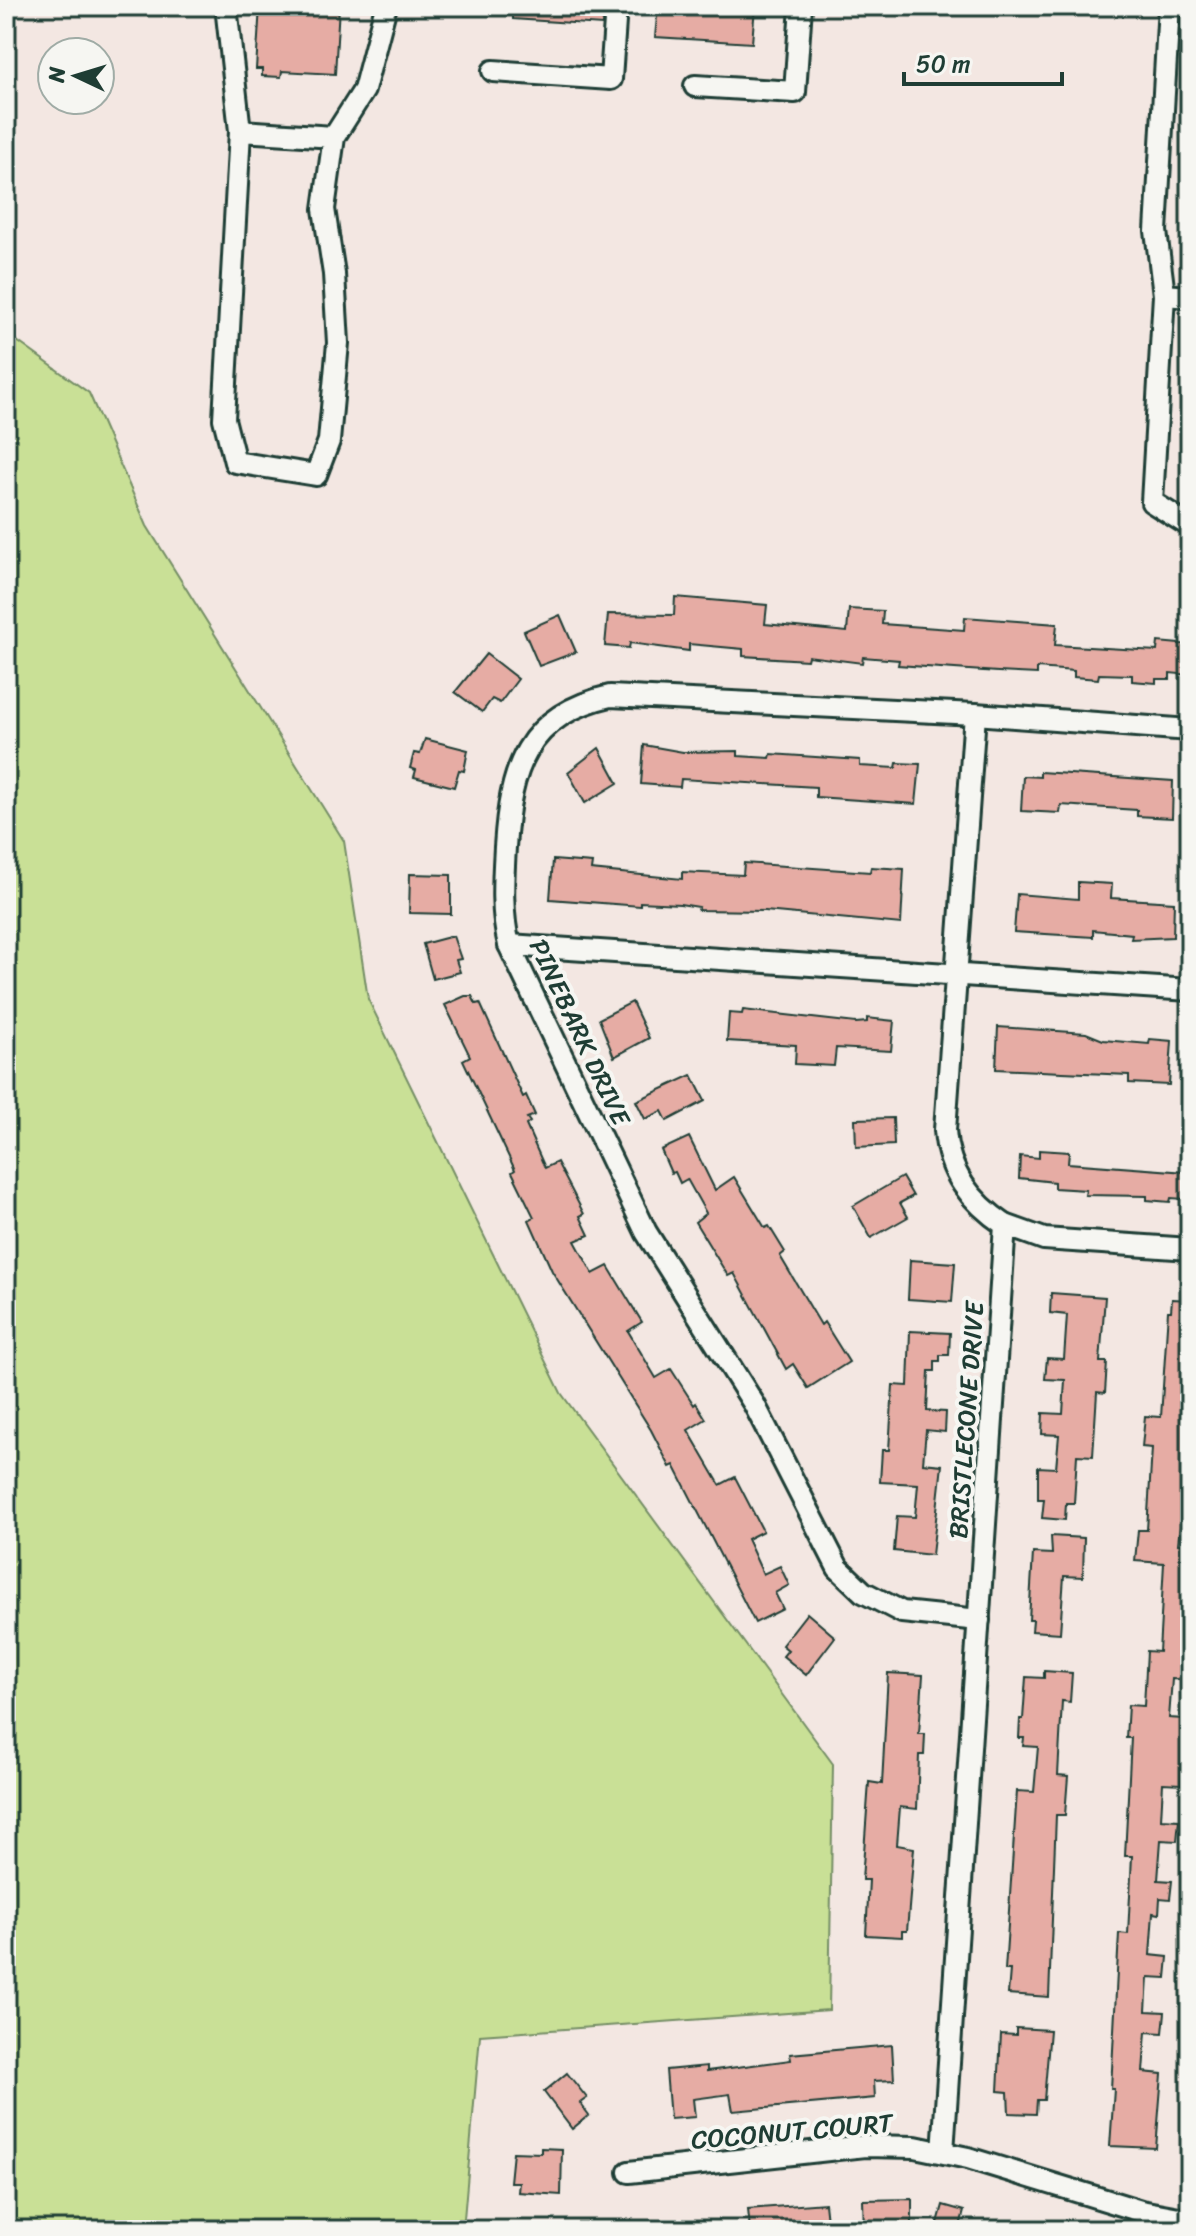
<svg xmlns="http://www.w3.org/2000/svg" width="1196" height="2236" viewBox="0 0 1196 2236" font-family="Sriracha,sans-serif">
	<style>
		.green { fill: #c9e096; stroke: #748e65; stroke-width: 2 }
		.building { fill: #e6aca4; stroke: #1f3d34; stroke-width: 2 }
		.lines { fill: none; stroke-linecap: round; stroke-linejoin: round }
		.minor-casing { stroke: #1f3d34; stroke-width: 26 }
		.minor { stroke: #f6f6f2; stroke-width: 20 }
		.labels { text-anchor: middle; stroke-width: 8; stroke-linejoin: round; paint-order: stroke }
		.street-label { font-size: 26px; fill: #1f3d34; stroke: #f6f6f2 }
	</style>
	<rect width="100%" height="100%" fill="#f3e7e2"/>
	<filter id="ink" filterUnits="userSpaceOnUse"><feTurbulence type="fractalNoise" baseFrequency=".0125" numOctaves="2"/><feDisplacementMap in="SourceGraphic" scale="16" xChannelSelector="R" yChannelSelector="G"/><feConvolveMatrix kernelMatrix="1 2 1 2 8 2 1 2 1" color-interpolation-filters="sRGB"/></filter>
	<g filter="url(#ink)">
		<polygon class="green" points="6,333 89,393 147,526 344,841 368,999 561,1393 833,1764 829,2010 480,2035 463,2230 6,2230"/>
		<g class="building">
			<polygon points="260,6 339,6 335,74 282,71 281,77 262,76 262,69 256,69"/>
			<polygon points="513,6 603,6 602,25 513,19"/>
			<polygon points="658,6 755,6 752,43 655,37"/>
			<polygon points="675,597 767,605 765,624 847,632 849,609 883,611 882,624 964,630 965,617 1057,624 1055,645 1157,651 1158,642 1190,645 1190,675 1170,673 1170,679 1156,679 1156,683 1132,681 1132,675 1099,674 1098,679 1074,677 1074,671 1037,668 1037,674 998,672 898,665 899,660 863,657 862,663 808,656 807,660 743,656 743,649 689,644 689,651 630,643 629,648 605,646 608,614 674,615"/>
			<polygon points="560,615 576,652 539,666 524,631"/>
			<polygon points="486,654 518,679 500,703 492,699 482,712 455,692"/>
			<polygon points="425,739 468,750 464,771 459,770 454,787 414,777 416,770 410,768 414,753 420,754"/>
			<polygon points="644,745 683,752 738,751 738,756 770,758 771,754 860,760 860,766 896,768 897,763 920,764 916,804 816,797 816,787 681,779 680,787 641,784"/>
			<polygon points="599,748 618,783 585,803 568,772"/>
			<polygon points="1040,772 1173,781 1172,818 1137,816 1137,810 1061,805 1060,813 1021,811 1023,776 1040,777"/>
			<polygon points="553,860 592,863 591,870 682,879 682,872 743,875 744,863 870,872 871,867 904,869 901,924 765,911 698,910 699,907 680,904 640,902 640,906 550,899"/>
			<polygon points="410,874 451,875 451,914 409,913"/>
			<polygon points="1078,882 1112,884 1111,898 1174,902 1173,937 1131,939 1132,934 1093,930 1093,937 1014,932 1017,894 1078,899"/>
			<polygon points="453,936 461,959 456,960 460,972 433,979 423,944"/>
			<polygon points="465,996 472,996 476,1004 480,1003 523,1097 526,1095 535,1115 527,1118 530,1122 526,1125 545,1168 557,1162 584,1214 580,1216 589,1235 575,1241 593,1274 608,1266 631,1304 642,1322 628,1331 656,1378 671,1369 694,1405 696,1403 706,1419 688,1430 720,1485 735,1477 763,1531 747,1539 763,1574 780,1566 789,1585 775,1593 783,1609 755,1623 674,1465 670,1467 651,1430 552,1271 529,1220 534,1217 512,1172 515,1170 463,1060 470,1056 445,1005"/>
			<polygon points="632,1002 649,1038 614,1057 599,1019"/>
			<polygon points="743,1010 856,1023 867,1022 867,1018 894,1021 891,1051 836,1048 834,1066 795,1064 796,1045 727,1041 729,1013 742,1014"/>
			<polygon points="998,1027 1086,1033 1103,1040 1149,1044 1150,1039 1172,1041 1169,1085 1129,1083 1129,1075 996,1069"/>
			<polygon points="692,1075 705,1101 667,1121 662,1111 645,1119 636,1101"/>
			<polygon points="893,1118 894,1145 856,1147 855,1119"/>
			<polygon points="689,1137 715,1190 734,1177 765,1228 769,1226 785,1252 780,1256 821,1325 824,1322 849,1362 808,1388 793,1364 786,1369 734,1273 728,1276 695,1222 706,1213 687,1179 680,1183 675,1172 671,1173 661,1150"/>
			<polygon points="1039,1150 1069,1152 1068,1163 1186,1172 1184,1199 1171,1198 1170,1202 1147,1200 1147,1196 1085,1195 1086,1190 1054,1188 1054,1182 1019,1178 1020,1156 1039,1158"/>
			<polygon points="902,1177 913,1196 900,1203 908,1217 871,1238 853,1206"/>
			<polygon points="910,1260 955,1263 952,1302 908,1299"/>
			<polygon points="1051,1293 1105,1297 1100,1362 1107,1362 1105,1393 1097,1392 1093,1456 1077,1455 1074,1503 1066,1503 1065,1520 1042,1518 1044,1499 1038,1499 1038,1467 1056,1468 1059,1435 1042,1434 1043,1413 1063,1414 1065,1380 1045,1379 1047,1358 1064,1359 1067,1315 1050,1313"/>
			<polygon points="1172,1299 1190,1300 1190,1392 1186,1429 1190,1429 1190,1492 1184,1492 1178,1544 1190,1545 1190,1625 1187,1680 1172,1679 1169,1718 1184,1719 1181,1784 1163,1783 1161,1819 1179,1820 1177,1841 1161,1840 1158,1880 1172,1881 1170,1899 1160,1898 1159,1914 1153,1913 1150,1955 1168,1957 1166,1978 1148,1977 1146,2011 1165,2012 1163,2033 1146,2032 1143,2072 1162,2074 1156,2148 1110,2146 1114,2089 1111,2089 1119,1933 1128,1934 1132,1856 1125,1856 1131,1738 1126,1738 1128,1705 1144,1706 1147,1651 1159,1652 1164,1563 1135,1561 1138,1530 1147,1530 1152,1448 1142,1447 1145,1416 1161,1417 1168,1311 1171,1311"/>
			<polygon points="910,1331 950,1333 949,1355 940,1355 940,1361 935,1361 935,1371 929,1371 927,1411 946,1412 945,1432 926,1430 923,1463 942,1465 932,1555 894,1551 897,1516 915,1517 918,1484 880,1482 882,1450 889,1450 893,1385 908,1386"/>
			<polygon points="1051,1536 1084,1538 1083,1577 1064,1576 1060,1633 1032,1631 1033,1620 1029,1620 1033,1553 1052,1554"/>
			<polygon points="807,1613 835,1637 806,1675 783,1656 788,1650 782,1645"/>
			<polygon points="1044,1671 1072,1673 1070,1702 1062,1701 1058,1775 1068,1776 1065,1815 1056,1815 1049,1997 1008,1994 1010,1970 1005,1970 1017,1791 1034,1792 1038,1747 1023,1746 1024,1738 1019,1738 1020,1719 1023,1719 1026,1677 1044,1678"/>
			<polygon points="888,1673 923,1675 919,1734 925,1734 924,1755 919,1755 917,1809 900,1807 897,1845 914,1848 907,1931 902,1931 902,1937 866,1935 869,1880 862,1880 869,1782 882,1784"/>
			<polygon points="1016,2028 1050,2030 1044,2100 1037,2100 1036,2114 1009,2113 1008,2092 998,2091 1001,2034 1016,2035"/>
			<polygon points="892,2045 894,2080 874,2081 875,2098 733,2111 730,2094 693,2099 695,2117 670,2119 666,2070 707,2066 707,2071 791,2060 790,2054"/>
			<polygon points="567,2073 587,2098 580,2103 589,2115 572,2129 544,2092"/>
			<polygon points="541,2148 562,2149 561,2195 518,2192 519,2182 510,2182 513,2152 541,2153"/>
			<polygon points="912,2199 912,2230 864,2230 863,2200"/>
			<polygon points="825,2203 828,2230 750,2230 748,2209"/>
			<polygon points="943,2205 964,2211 959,2230 936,2230"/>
		</g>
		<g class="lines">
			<g class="minor-casing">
				<g id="minor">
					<polyline points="226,6 240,131"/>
					<polyline points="1169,6 1156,231 1164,295 1152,502 1190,526"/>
					<polyline points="493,71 611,79 616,6"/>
					<polyline points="695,86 795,92 801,6"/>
					<polyline points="334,137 240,131 224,419 235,462 316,475 329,441 338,343 334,274 324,209 334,137 364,90 386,6"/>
					<polyline points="1164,295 1190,297"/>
					<polyline points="509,945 1190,990"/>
					<polyline points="1005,1225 1044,1239 1190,1249"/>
					<path d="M979,1620l-77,-8 -39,-20 -25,-24 -84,-164 -108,-172 -137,-287c-8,-33 -6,-64 -4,-98 5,-78 21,-132 105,-151l365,18 215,16"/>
					<path d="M943,2152l62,-927c-34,-23 -57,-52 -60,-95l30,-416"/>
					<polyline points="629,2172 865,2146 915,2147 968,2158 1141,2211 1190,2220"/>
				</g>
			</g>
			<use href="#minor" class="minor"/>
		</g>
	</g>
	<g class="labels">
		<g class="street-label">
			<text transform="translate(580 1032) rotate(65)" y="9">PINEBARK DRIVE</text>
			<text transform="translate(966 1420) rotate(-86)" y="9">BRISTLECONE DRIVE</text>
			<text transform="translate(792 2131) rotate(-5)" y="9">COCONUT COURT</text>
		</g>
	</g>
	<rect width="1196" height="2236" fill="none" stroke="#f6f6f2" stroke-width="32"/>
	<rect x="16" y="16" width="1164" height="2204" fill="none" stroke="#1f3d34" stroke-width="3" filter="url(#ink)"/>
	<g transform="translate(76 76) rotate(274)"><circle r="38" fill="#f6f6f2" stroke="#a0aca6" stroke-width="2"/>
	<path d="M0-6L14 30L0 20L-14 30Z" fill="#1f3d34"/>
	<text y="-12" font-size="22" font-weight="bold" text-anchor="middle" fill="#1f3d34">N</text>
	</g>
	<path d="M904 72v12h158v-12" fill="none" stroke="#1f3d34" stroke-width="4"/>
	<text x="916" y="72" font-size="24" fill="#1f3d34" stroke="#f6f6f2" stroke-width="6" paint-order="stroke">50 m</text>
</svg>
